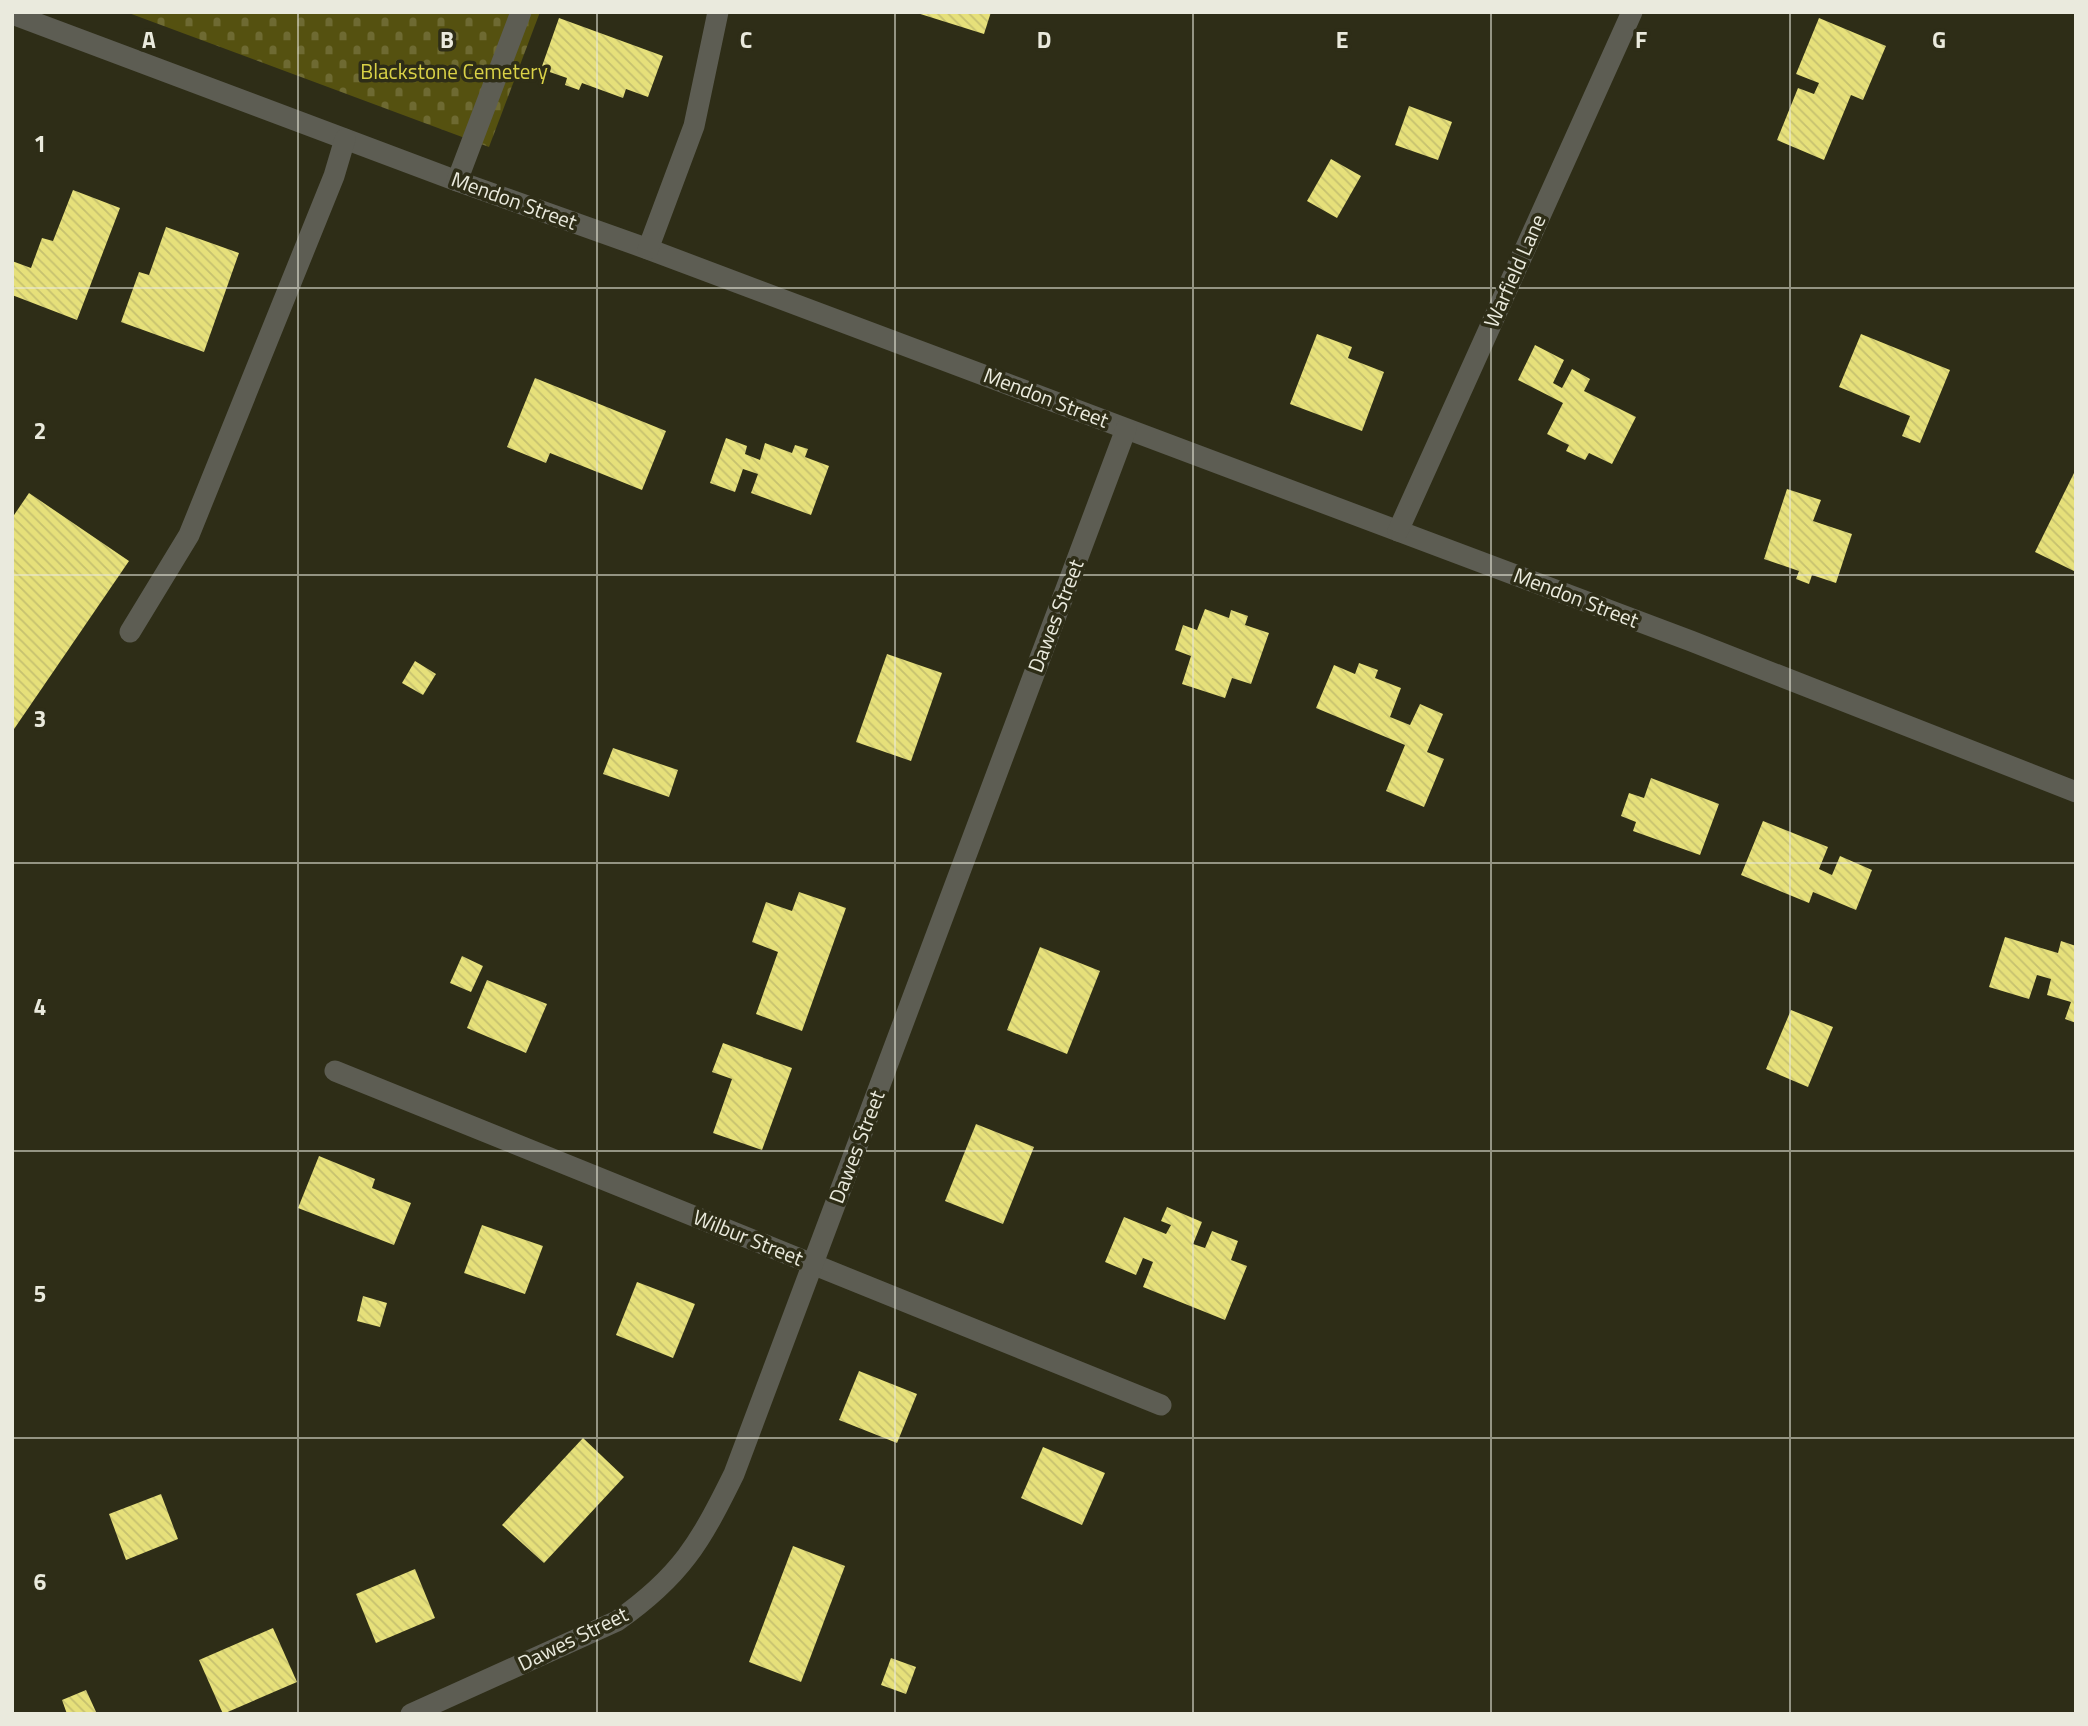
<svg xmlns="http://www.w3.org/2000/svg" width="2088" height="1726" viewBox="0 0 2088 1726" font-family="'Titillium Web',sans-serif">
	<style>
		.cemetery { fill: url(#cemetery-stones) }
		.building { fill: url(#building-back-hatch) }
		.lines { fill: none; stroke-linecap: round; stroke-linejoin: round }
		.minor { stroke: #5d5d53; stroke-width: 21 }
		.grid { fill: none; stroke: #eaeadd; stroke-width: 2; stroke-opacity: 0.55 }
		.labels { text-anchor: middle; stroke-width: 7; stroke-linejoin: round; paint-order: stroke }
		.park-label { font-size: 21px; fill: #dad247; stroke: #2e2d17 }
		.street-label { font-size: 21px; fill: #eaeadd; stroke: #2e2d17 }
		.grid-label { font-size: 23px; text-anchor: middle; font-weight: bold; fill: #eaeadd; stroke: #2e2d17; stroke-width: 7; stroke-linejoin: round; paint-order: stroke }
	</style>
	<defs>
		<pattern id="cemetery-stones" width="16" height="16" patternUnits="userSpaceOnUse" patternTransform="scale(1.75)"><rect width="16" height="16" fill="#555110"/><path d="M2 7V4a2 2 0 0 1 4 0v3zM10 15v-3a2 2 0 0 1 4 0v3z" fill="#6e6a32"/></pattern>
		<pattern id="building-back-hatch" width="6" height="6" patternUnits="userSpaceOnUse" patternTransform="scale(1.75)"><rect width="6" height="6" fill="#e6e07a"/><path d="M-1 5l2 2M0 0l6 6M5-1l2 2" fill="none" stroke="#c6c16f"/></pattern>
	</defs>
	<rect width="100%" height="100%" fill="#2e2d17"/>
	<polygon class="cemetery" points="126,12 540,12 489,147"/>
	<g class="building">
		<polygon points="914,12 991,12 984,34"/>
		<polygon points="559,18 663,56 648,97 626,89 623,98 582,83 579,90 565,85 567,78 541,69"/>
		<polygon points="1819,18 1886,46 1863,100 1851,95 1824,160 1777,140 1798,88 1814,94 1819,83 1796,74"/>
		<polygon points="1409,106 1452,122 1438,160 1395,145"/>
		<polygon points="1331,159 1361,176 1337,218 1307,201"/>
		<polygon points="73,190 120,208 77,320 12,295 12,261 31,268 42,238 53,241"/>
		<polygon points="166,227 239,253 204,352 121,322 139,272 149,275"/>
		<polygon points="1317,334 1352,347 1348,358 1384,372 1362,431 1290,404"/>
		<polygon points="1861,334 1950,370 1920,443 1902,436 1910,416 1839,387"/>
		<polygon points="1535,345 1564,360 1553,383 1562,388 1572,369 1590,379 1584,391 1636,417 1612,464 1589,453 1585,460 1566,451 1569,445 1547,434 1563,403 1518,380"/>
		<polygon points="535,378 666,431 642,490 550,453 546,463 507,447"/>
		<polygon points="726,438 747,446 745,454 760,460 765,443 792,453 795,445 808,449 805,457 829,466 811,515 751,493 758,474 743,469 735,492 710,483"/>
		<polygon points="2076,469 2076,572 2035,552"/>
		<polygon points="1787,489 1821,500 1813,521 1852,534 1836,583 1812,575 1809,584 1796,579 1799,571 1764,559"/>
		<polygon points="29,493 129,561 12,732 12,518"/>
		<polygon points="1205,609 1229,618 1231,610 1248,616 1245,625 1269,633 1251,684 1232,678 1225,698 1182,684 1191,656 1175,650 1183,625 1197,630"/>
		<polygon points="887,654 942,673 911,761 856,742"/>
		<polygon points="415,661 436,674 423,695 402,683"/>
		<polygon points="1359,663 1378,670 1375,678 1401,688 1390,717 1410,725 1420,704 1443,714 1427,752 1444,759 1424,807 1386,791 1405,745 1316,708 1334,665 1355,674"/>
		<polygon points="613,748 678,770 669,797 603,774"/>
		<polygon points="1651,778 1719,804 1700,855 1633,831 1636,822 1621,816 1629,793 1644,798"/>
		<polygon points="1763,821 1828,847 1819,869 1832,875 1840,856 1872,870 1856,910 1813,892 1809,903 1741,875"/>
		<polygon points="799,892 846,908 802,1031 756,1014 778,952 752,942 766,902 792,911"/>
		<polygon points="2005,937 2058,953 2061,941 2076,946 2076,1023 2065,1019 2071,1002 2047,995 2051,979 2037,975 2029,999 1989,987"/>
		<polygon points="1040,947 1100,971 1067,1054 1007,1030"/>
		<polygon points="462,956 483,966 471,992 450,983"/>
		<polygon points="487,980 547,1004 526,1053 467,1028"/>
		<polygon points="1791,1010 1833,1027 1808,1087 1766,1069"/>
		<polygon points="723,1043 792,1068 762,1150 713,1133 732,1079 712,1072"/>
		<polygon points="976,1124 1034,1147 1003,1224 945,1201"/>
		<polygon points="319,1156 375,1179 372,1188 411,1203 394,1245 298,1208"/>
		<polygon points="1167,1207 1202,1222 1193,1244 1205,1248 1212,1231 1238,1241 1231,1260 1247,1266 1225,1320 1143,1287 1153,1262 1143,1258 1136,1275 1105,1262 1124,1217 1166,1234 1171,1225 1161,1221"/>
		<polygon points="482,1225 543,1246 525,1294 464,1273"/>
		<polygon points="637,1282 695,1304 673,1358 616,1335"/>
		<polygon points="363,1296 387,1303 380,1327 357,1321"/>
		<polygon points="859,1371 917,1394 897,1443 839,1420"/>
		<polygon points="583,1438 624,1477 544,1563 502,1525"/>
		<polygon points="1043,1447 1105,1473 1082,1525 1021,1498"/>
		<polygon points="161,1494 178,1539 126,1560 109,1514"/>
		<polygon points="793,1546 845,1566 801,1682 749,1662"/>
		<polygon points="415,1569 435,1618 376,1643 356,1594"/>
		<polygon points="273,1628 297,1682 223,1714 199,1660"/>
		<polygon points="891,1658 916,1667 906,1694 881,1685"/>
		<polygon points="86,1690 97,1714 67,1714 62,1700"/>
	</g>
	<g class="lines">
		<g class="minor">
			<polyline points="12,14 457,181 648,249 1691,641 2076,792"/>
			<polyline points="457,181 521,12"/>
			<polyline points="648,249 694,126 718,12"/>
			<polyline points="1398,531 1632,12"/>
			<polyline points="130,632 189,535 334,176 345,139"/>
			<polyline points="335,1071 1161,1405"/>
			<path d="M411,1714l206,-93c64,-45 83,-78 117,-147l392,-1045"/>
		</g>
	</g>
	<path class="grid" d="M298,12v1702M597,12v1702M895,12v1702M1193,12v1702M1491,12v1702M1790,12v1702M12,288h2064M12,575h2064M12,863h2064M12,1151h2064M12,1438h2064"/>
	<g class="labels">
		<g class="park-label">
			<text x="454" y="79">Blackstone Cemetery</text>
		</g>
		<g class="street-label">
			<text transform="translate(514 201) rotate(20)" y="7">Mendon Street</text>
			<text transform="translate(1515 271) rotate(-66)" y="7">Warfield Lane</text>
			<text transform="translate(1046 398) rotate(21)" y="7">Mendon Street</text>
			<text transform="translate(1576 598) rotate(21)" y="7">Mendon Street</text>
			<text transform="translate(1056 616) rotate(-69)" y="7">Dawes Street</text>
			<text transform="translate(857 1147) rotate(-69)" y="7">Dawes Street</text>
			<text transform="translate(748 1238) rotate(22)" y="7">Wilbur Street</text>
			<text transform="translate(573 1639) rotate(-26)" y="7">Dawes Street</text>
		</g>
	</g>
	<g class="grid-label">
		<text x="149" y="48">A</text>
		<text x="447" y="48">B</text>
		<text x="746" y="48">C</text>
		<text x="1044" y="48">D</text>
		<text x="1342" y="48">E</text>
		<text x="1641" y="48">F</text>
		<text x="1939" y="48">G</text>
		<text x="40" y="152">1</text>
		<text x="40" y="439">2</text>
		<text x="40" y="727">3</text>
		<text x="40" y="1015">4</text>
		<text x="40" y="1302">5</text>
		<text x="40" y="1590">6</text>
	</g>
	<rect width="2088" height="1726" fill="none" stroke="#eaeadd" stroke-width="28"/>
</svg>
